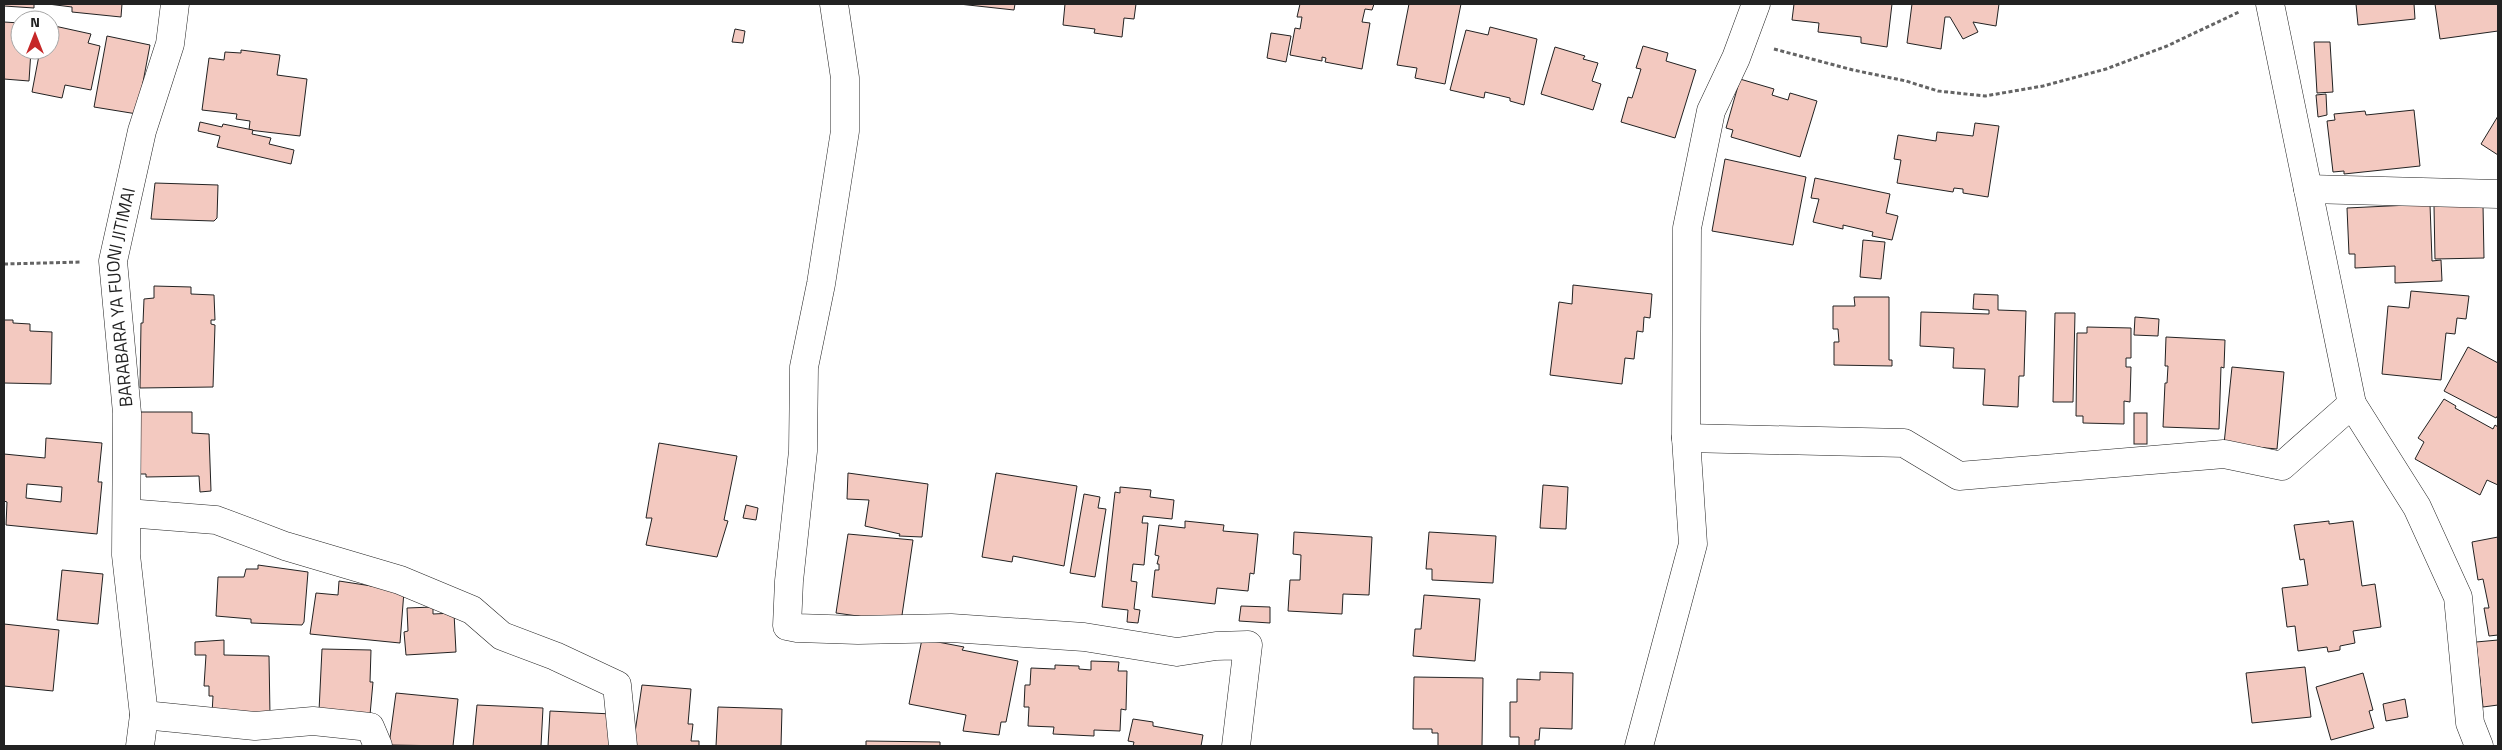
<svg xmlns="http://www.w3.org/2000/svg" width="2502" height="750" viewBox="0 0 2502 750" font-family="'Titillium Web',sans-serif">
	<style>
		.building { fill: #f3c9c0; stroke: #222; fill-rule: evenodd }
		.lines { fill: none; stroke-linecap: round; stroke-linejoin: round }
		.minor-casing { stroke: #222; stroke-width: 29 }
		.path { stroke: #646464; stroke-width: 3; stroke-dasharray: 4 2.5; stroke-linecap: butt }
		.minor { stroke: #fff; stroke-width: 28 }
		.labels { text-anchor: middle; stroke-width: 4; stroke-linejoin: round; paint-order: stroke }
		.street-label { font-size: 18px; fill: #222; stroke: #fff }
	</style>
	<rect width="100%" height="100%" fill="#fff"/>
	<g class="building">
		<polygon points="4,4 34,4 34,8 4,6"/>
		<polygon points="48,4 122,4 121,17 72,12 72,7"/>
		<polygon points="959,4 1015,4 1014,10"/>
		<polygon points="1065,4 1136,4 1134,19 1124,18 1122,37 1094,33 1095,29 1063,25"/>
		<polygon points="1300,4 1374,4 1372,10 1365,9 1362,22 1370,23 1362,69 1325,62 1326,58 1322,57 1322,61 1290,55 1295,28 1300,29 1302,17 1297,17"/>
		<polygon points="1409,4 1461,4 1445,84 1415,78 1417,68 1397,65"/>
		<polygon points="1794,4 1892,4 1887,47 1861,43 1861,37 1818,32 1819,23 1792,20"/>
		<polygon points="1912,4 1999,4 1996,26 1973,22 1978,32 1963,39 1950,17 1945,17 1941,49 1907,43"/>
		<polygon points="2353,4 2414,4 2415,19 2358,25 2356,4"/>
		<polygon points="2435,4 2498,4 2498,31 2440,39"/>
		<polygon points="4,22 20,23 20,50 31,50 29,81 4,79"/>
		<polygon points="50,25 91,34 88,43 100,46 91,90 65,85 62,98 32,92 40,50 50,50"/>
		<polygon points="1490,27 1537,39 1524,105 1510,101 1510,98 1485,92 1484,98 1450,90 1466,30 1488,35"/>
		<polygon points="735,29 745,31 743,43 732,42"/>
		<polygon points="1271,33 1291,36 1286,62 1267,58"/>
		<polygon points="107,36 150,45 137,114 94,107"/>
		<polygon points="2314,42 2330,42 2333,92 2317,93"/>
		<polygon points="1643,46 1668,53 1666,61 1696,70 1675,138 1621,122 1628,97 1632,98 1641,69 1636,68"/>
		<polygon points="1555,47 1585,56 1583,59 1598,63 1592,81 1601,84 1593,110 1541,94"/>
		<polygon points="241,50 280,55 277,75 307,79 300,136 249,130 250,121 236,119 237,114 202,110 209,58 224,60 225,52 241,53"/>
		<polygon points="1740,79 1774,89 1772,95 1788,100 1790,93 1817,101 1800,157 1731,137 1733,130 1726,128"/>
		<polygon points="2326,94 2327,115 2318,117 2316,95"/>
		<polygon points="2414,110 2420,166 2344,174 2344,171 2333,172 2327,121 2335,120 2334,114 2365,111 2366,115"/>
		<polygon points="2498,116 2498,155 2481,144"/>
		<polygon points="200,122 222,127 223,124 253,130 252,134 271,138 269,144 294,150 291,164 217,147 220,136 198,131"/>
		<polygon points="1975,123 1999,126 1988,197 1963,193 1963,189 1954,188 1953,192 1897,183 1901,160 1894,159 1898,135 1936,141 1937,132 1973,136"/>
		<polygon points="1725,159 1806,177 1793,245 1712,231"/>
		<polygon points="1815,178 1890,194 1886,213 1898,216 1892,240 1872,236 1873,232 1843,225 1843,229 1813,222 1819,199 1811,198"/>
		<polygon points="155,183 218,185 217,218 214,221 151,219"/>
		<polygon points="2430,204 2432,261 2441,260 2442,281 2395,283 2395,266 2355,268 2355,254 2349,254 2347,208"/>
		<polygon points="2483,205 2484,258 2435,259 2434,206"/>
		<polygon points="1863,240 1885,242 1881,279 1860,277"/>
		<polygon points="1573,285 1652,294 1650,318 1644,317 1643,332 1637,331 1634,359 1625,358 1622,384 1550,375 1559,302 1572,304"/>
		<polygon points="154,286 191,287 191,294 214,295 215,320 211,320 211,324 215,325 213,387 140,388 141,323 143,323 144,299 154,298"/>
		<polygon points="2411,291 2469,296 2466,319 2457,318 2455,334 2446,333 2441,380 2382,374 2388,306 2409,308"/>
		<polygon points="1974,294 1998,295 1998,310 2026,311 2024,376 2019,376 2018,407 1983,405 1985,369 1953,368 1954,348 1920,346 1921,312 1989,314 1989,310 1973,309"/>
		<polygon points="1854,297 1889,297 1889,360 1892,360 1892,366 1834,365 1834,342 1839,342 1838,329 1833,329 1833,306 1855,306"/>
		<polygon points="2055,313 2075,313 2073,402 2053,402"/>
		<polygon points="2135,317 2159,319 2158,336 2134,335"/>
		<polygon points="4,320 13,320 13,323 30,324 30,331 52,332 51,384 4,383"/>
		<polygon points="2087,327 2131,328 2131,358 2126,358 2126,367 2131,367 2130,402 2124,401 2124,424 2083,423 2083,416 2076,416 2077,333 2087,333"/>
		<polygon points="2166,337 2225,340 2224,368 2221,367 2219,429 2163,427 2165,383 2167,383 2168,366 2165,366"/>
		<polygon points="2468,347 2498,363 2498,415 2496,418 2444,391"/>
		<polygon points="2232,367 2284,372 2277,449 2224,444"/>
		<polygon points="2444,399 2456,406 2455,408 2493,429 2495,425 2498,427 2498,485 2487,480 2480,495 2415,459 2424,442 2418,438"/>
		<polygon points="139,412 192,412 192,433 209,434 211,491 200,492 199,476 146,477 146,474 139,474"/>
		<rect x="2134" y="413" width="13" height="31"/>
		<path d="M46,438l56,5 -4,39h4l-5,52 -91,-9 1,-23 -3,-1v-47l41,4zM27,484l35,3 -1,15 -35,-4z"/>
		<polygon points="659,443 737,456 724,520 728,521 717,557 646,545 652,518 646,518"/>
		<polygon points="848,473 928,484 922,537 899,536 900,534 865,526 869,500 847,499"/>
		<polygon points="996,473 1077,486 1064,566 1013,556 1012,562 982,557"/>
		<polygon points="1543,485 1568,487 1566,529 1540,528"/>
		<polygon points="1120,487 1151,490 1150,497 1174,500 1172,519 1143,516 1142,523 1148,523 1144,565 1133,564 1131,581 1137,582 1134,609 1140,610 1138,623 1127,622 1128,610 1102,607 1115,492 1120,493"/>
		<polygon points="1084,494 1100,497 1098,508 1106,509 1095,577 1070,573"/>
		<polygon points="746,505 758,508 756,520 743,518"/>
		<polygon points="1185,521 1224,525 1223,531 1258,534 1254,574 1250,573 1248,591 1217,588 1215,604 1152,597 1155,570 1159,570 1159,564 1157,564 1159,556 1155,555 1159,525 1185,528"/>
		<polygon points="2329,521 2329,524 2353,521 2362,586 2375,584 2381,627 2353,631 2355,643 2340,646 2340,650 2328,652 2327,647 2298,651 2295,626 2287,627 2282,588 2308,585 2304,559 2300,560 2294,525"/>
		<polygon points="1294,532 1372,537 1369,595 1343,594 1342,614 1288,611 1290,580 1300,580 1301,555 1293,554"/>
		<polygon points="1429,532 1496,536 1493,583 1432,580 1432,569 1426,569"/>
		<polygon points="848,534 913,540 901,622 836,613"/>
		<polygon points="2498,537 2498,635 2489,636 2484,608 2489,608 2483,579 2478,580 2472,542"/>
		<polygon points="258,565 308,572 304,622 302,625 251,623 251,619 216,616 218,577 244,577 246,569 258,569"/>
		<polygon points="62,570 103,574 98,624 57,620"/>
		<polygon points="339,581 404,591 400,643 310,634 316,593 338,595"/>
		<polygon points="1424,595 1480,599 1475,661 1413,656 1415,629 1421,629"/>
		<polygon points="1241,606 1270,607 1270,623 1239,621"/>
		<polygon points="433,607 433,614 454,613 456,652 406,655 404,632 408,631 407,608"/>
		<polygon points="4,624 59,630 53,691 4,686"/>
		<polygon points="922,639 964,647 962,650 1018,661 1006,722 1001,722 999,735 963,731 966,715 909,704"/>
		<polygon points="224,640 224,655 269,656 270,715 212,714 213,696 209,696 209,686 204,686 206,655 195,655 195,642"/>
		<polygon points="2498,640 2498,705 2483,707 2476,642"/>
		<polygon points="322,649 371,650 370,682 373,682 370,715 319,711"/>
		<polygon points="1091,661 1119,662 1118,671 1127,671 1126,710 1121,709 1120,731 1094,730 1094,736 1073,735 1053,734 1054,727 1028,726 1029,707 1024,707 1025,685 1030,685 1031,668 1055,669 1055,665 1079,666 1079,669 1091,670"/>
		<polygon points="2305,667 2311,717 2252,723 2246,673"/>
		<polygon points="1540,672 1573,673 1572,729 1540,728 1539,740 1535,740 1535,746 1519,746 1519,737 1510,737 1510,702 1517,702 1517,679 1540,680"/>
		<polygon points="2363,673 2373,710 2369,711 2374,728 2331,740 2316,687"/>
		<polygon points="1414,677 1483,678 1482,746 1438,746 1438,733 1432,733 1432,729 1413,729"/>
		<polygon points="642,685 691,689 688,724 693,724 691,741 699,741 699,746 633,746"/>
		<polygon points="396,693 458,699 453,746 389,745"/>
		<polygon points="2405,699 2408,717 2386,721 2383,704"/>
		<polygon points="477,705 543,708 541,746 473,746"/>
		<polygon points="718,707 782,709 781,746 716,746"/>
		<polygon points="550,711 612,714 610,746 548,746"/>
		<polygon points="1133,719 1153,722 1153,726 1203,735 1201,746 1133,746 1134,742 1128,741"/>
		<polygon points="866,741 940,742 940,746 866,746"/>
	</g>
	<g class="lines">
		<g class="minor-casing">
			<g id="minor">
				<polyline points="834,4 845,78 845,131 821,284 804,367 803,451 789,581 787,626 797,628 858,630 951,628 1084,637 1177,652 1216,646 1248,645 1236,746"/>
				<polyline points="2270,4 2352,404 2417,507 2458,597 2470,723 2479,746"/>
				<polyline points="2308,189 2498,194"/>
				<polyline points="1686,438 1904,443 1959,476 2224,454 2282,466 2352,404"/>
				<polyline points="127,513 216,520 285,546 400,580 472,610 502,636 555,656 617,685 623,746"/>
				<polyline points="144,715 255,726 313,721 370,727 378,746"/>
				<path id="s1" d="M140,746l4,-31 -18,-160 1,-142 -14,-152 29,-130 28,-87 5,-40"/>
				<polyline points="1639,746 1693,544 1686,438 1687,228 1711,111 1736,58 1756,4"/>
			</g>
		</g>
		<g class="path">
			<polyline points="1774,49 1853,70 1906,81 1938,91 1985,96 2043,86 2106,69 2167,46 2239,12"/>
			<polyline points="4,264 82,262"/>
		</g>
		<use href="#minor" class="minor"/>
	</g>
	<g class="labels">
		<g class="street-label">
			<text dy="6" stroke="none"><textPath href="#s1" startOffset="451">BARABARA YA FUONI JITIMAI</textPath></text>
		</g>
	</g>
	<rect width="2502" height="750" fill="none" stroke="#222222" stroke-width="10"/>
	<g transform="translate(35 35)"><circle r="24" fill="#ffffff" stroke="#a7a7a7"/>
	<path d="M0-4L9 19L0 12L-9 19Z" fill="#c62828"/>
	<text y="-8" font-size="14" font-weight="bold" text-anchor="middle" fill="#222222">N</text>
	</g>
</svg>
